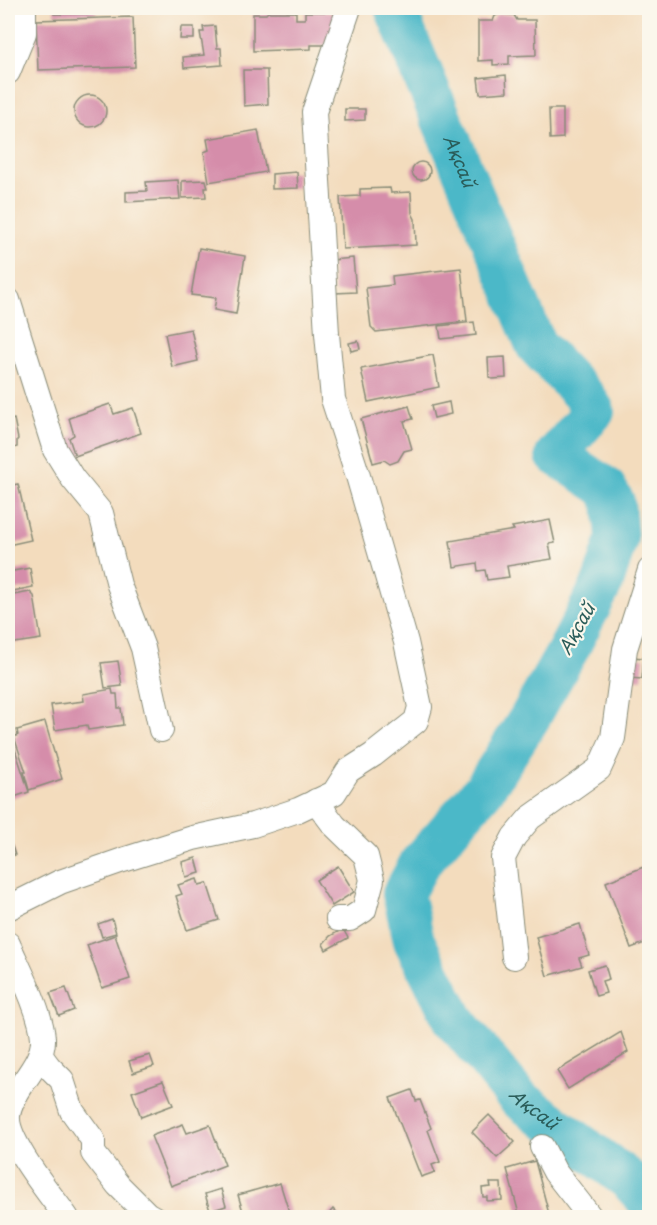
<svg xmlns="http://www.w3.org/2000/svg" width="657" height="1225" viewBox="0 0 657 1225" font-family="'Playpen Sans',sans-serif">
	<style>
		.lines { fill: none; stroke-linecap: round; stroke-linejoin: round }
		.river { stroke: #4cb8c8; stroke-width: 42 }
		.building { fill: #d58daa }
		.minor-casing { stroke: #898c78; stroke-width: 26 }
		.minor { stroke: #fff; stroke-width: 24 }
		.labels { text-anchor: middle; stroke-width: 4.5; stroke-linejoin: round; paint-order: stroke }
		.water-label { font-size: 18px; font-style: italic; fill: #2a5c59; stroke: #fbf7ec }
	</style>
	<rect width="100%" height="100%" fill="#fbf7ec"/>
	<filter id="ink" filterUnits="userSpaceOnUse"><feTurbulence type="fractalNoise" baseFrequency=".0167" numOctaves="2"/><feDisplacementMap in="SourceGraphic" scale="12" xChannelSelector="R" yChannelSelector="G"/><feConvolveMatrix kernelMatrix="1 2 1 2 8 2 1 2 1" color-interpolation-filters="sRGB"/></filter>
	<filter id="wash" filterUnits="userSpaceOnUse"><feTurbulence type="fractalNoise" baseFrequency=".008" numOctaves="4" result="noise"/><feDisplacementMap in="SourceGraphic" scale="24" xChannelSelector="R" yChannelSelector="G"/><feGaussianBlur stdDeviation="1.35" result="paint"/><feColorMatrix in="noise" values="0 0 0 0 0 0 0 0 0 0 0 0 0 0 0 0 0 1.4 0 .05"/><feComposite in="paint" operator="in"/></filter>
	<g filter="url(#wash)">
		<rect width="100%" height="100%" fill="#f3dcbd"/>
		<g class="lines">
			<path class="river" id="s1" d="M395,8l141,337 50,53 8,13 -38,44 49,32 9,15 3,37 -14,43 -35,68 -39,69 -45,70 -64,74 -17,31 11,47 40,79 64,78 111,82 21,23"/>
		</g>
		<g id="blocks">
			<g class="building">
				<rect x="54" y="8" width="42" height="6"/>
				<polygon points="268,12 296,12 296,19 305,19 305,12 338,12 334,45 311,45 311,49 253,51 253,14 266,14"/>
				<polygon points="499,14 514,15 517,20 535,20 536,55 509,56 509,64 493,65 493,60 478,61 478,21 493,21 495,16"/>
				<polygon points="133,17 135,67 38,70 36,20"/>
				<polygon points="215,26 217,48 221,48 222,65 184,68 183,57 204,55 200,32 204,32 203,27"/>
				<polygon points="181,27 194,27 194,39 180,39"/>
				<polygon points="243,70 267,70 268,104 244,106"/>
				<polygon points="506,75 507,92 480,94 478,78"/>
				<circle cx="90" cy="111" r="16"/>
				<polygon points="345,109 365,109 365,120 345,121"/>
				<polygon points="549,109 563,109 563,138 550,139"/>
				<polygon points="258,130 266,172 209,182 204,152 209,150 207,139"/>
				<circle cx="421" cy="171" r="9"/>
				<polygon points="297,172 298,188 272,189 272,174"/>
				<polygon points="178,180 180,199 126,202 126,192 147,191 146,182"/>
				<polygon points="206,180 208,188 205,188 206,197 182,198 182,181"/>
				<polygon points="390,188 391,193 411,192 412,213 415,219 416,245 343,249 340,197 360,196 360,189"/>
				<polygon points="199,248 245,256 236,314 214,310 216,298 191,295"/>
				<polygon points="353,258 356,292 335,293 332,260"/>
				<polygon points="461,268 467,321 376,332 371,327 366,288 393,285 392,276"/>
				<polygon points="474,322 476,335 441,339 439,326"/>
				<polygon points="191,329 198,361 172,367 165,334"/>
				<polygon points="358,341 360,349 351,351 349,343"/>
				<polygon points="433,355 439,387 368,402 361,369"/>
				<polygon points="505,357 506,378 492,379 489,377 488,358"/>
				<polygon points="449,402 451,414 434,418 431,406"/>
				<polygon points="110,404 114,414 133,408 141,433 75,456 69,438 74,435 69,418"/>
				<polygon points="409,406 413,419 404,421 412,449 404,451 398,461 390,464 384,460 373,463 361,419"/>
				<polygon points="14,419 18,439 17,440 17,447 9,450 8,449 8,420"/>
				<polygon points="18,484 31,540 8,545 8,486"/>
				<polygon points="550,520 555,543 549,544 552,559 507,566 509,577 487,580 485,570 478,571 477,563 454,567 450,541 514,530 512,527"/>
				<polygon points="30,568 33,587 8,592 8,572"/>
				<polygon points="30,592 34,596 41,639 8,644 8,596"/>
				<polygon points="631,657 644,658 642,679 629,678"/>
				<polygon points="118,661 122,686 105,688 101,663"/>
				<polygon points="112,689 113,694 117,694 118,708 121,708 123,725 88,730 87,725 55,730 51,705 84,701 83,694"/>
				<polygon points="45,722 62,779 29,790 24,772 26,772 14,737 18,735 17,730"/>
				<polygon points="8,728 29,792 8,799"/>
				<polygon points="12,846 15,855 8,857 8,847"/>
				<polygon points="196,858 200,873 186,877 182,862"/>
				<polygon points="338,866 354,892 332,906 316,880"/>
				<polygon points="646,866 650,875 650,941 631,948 606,882"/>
				<polygon points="197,879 199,885 207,883 219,920 187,930 176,896 182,894 178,885"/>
				<polygon points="112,919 116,933 102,937 98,924"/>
				<polygon points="580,924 589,955 579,958 582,966 547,976 536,937"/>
				<polygon points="343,929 348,938 326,950 323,944 330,936"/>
				<polygon points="115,935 130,979 102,988 87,945"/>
				<polygon points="605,965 609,979 602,981 606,993 596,996 588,970"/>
				<polygon points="66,988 74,1010 59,1016 50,993"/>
				<polygon points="621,1032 628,1052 568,1089 557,1071"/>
				<polygon points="150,1055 154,1066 133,1073 129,1061"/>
				<polygon points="163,1081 173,1105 141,1117 132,1092"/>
				<polygon points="412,1090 416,1101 420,1100 431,1128 428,1130 440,1162 432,1165 435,1172 421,1177 390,1098"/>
				<polygon points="489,1115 515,1142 497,1158 472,1132"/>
				<polygon points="183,1124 187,1133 210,1125 225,1165 171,1186 151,1136"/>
				<polygon points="535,1161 550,1218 520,1218 507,1169"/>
				<polygon points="280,1183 289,1212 268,1218 245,1218 238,1195"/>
				<polygon points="490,1183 501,1183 502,1200 487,1201 487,1197 483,1197 482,1188 491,1187"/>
				<polygon points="221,1189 226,1206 210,1211 205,1194"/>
				<polygon points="333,1209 341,1218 325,1218"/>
			</g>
		</g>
	</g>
	<g filter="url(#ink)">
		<use href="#blocks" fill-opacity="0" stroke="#898c78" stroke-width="1.5"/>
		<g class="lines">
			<g class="minor-casing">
				<g id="minor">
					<polyline points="8,72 24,33 24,8"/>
					<polyline points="8,300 55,450 73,479 101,513 119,585 143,648 161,730"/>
					<polyline points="316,801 334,825 366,856 372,880 364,910 350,919 338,919"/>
					<polyline points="8,908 60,882 123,860 193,838 253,825 298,810 334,793 348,771 373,755 416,721 420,707 406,642 358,476 333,399 327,334 314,112 349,8"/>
					<path d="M8,944c11,25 33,67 35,94 1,16 -11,32 -20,45 -6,9 -14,22 -15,33 -2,26 44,80 59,102"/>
					<polyline points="514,957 503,858 514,837 530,818 599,769 613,738 625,649 650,570"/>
					<polyline points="40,1055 49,1067 62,1080 72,1111 93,1140 93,1153 118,1185 147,1214 154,1218"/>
					<polyline points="542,1147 555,1172 591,1218"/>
				</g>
			</g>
			<use href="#minor" class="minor"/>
		</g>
	</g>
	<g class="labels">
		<g class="water-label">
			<text dy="6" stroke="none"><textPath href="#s1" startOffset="166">Ақсай</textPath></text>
			<text transform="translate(577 629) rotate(-61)" y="6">Ақсай</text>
			<text dy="6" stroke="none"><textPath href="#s1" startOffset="1299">Ақсай</textPath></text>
		</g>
	</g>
	<rect width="657" height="1225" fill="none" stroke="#fbf7ec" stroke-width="30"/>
</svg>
